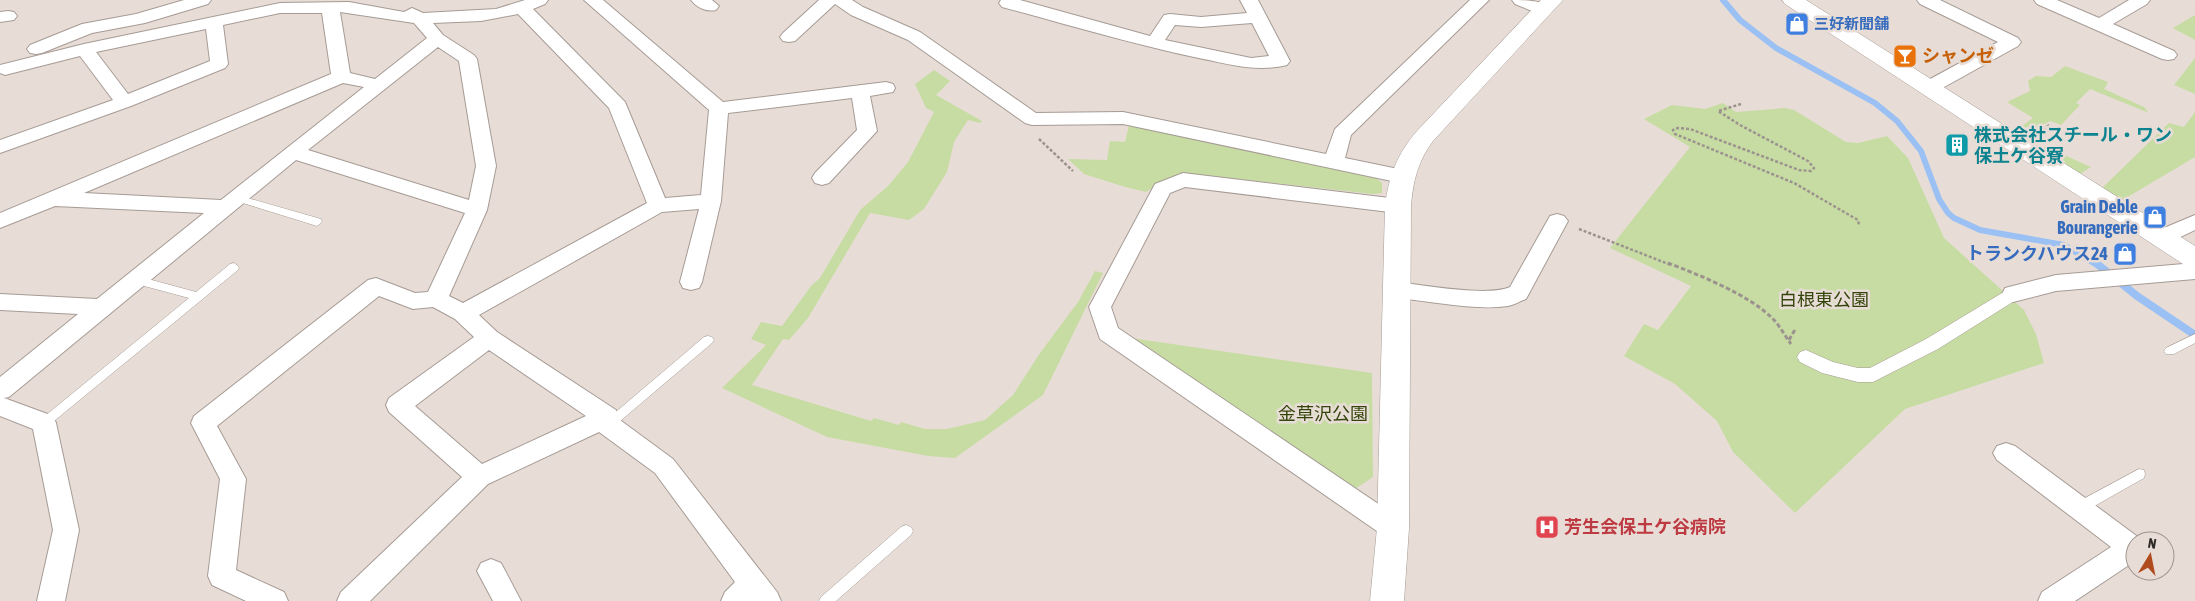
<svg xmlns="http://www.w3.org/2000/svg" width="2195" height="601" viewBox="0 0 2195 601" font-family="'Asap Condensed','Noto Sans JP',sans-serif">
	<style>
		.green { fill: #c7dca3 }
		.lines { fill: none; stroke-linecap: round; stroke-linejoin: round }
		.stream-far1 { stroke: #9ac0f4; stroke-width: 6 }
		.stream { stroke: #9ac0f4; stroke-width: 8 }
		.service-casing { stroke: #a69b95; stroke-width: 1 }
		.pedestrian-casing { stroke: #a69b95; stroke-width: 1 }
		.minor-casing { stroke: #a69b95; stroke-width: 2 }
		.tertiary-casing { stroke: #a69b95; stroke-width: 1 }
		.path-far1 { stroke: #9c938e; stroke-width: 2.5; stroke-dasharray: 3 2; stroke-linecap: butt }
		.path { stroke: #9c938e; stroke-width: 3; stroke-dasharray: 4.5 2.5; stroke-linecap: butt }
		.service { fill: #fff; fill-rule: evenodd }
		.pedestrian { fill: #fff; fill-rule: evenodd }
		.minor { fill: #fff; fill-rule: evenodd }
		.tertiary { fill: #fff; fill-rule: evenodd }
		.labels { text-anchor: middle; stroke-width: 5; stroke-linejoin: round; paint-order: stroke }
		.far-shop-label { font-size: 15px; font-weight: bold; fill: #366cbe; stroke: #e8ddd6; text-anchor: start }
		.food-label { font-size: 18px; font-weight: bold; fill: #c56008; stroke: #e8ddd6; text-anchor: start }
		.culture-label { font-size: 18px; font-weight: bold; fill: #0d838f; stroke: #e8ddd6; text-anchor: start }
		.shop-label { font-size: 18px; font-weight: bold; fill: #366cbe; stroke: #e8ddd6; text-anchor: end }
		.park-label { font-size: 18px; fill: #34450b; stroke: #e8ddd6 }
		.health-label { font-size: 18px; font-weight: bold; fill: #be3a42; stroke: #e8ddd6; text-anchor: start }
	</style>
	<rect width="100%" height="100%" fill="#e8ddd6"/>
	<g class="green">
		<polygon points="2195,15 2195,40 2173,28"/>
		<polygon points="2195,58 2195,94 2174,85"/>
		<polygon points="2065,66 2108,82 2104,89 2144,107 2149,113 2090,89 2076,103 2080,105 2061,125 2050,121 2035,130 2032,141 2015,131 2033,118 2007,102 2030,91 2028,81 2036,76 2051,77"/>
		<polygon points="934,70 950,81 936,95 982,121 980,123 968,120 954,142 947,172 924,209 909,220 870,213 808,318 789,340 783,339 752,385 871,421 874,418 899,425 901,422 925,429 947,429 985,420 1013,395 1040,353 1078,302 1095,271 1103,273 1043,395 955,458 928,456 827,437 722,388 766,345 751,339 761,322 782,326 811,286 820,278 860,210 888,186 908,162 934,112 926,108 915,84"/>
		<polygon points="1723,103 1736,112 1785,108 1794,110 1846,142 1858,143 1887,136 1908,158 1944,238 2024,310 2036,334 2044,363 1905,409 1795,513 1733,452 1717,421 1675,384 1624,356 1644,324 1658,330 1691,286 1610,248 1690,147 1644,119 1672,105 1705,109"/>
		<polygon points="2195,112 2195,157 2121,201 2099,191 2169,123 2184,127"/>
		<polygon points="1129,125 1375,177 1382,183 1382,193 1373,194 1193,174 1166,179 1146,192 1125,187 1084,174 1068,159 1107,160 1110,141 1125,142"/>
		<polygon points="2044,146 2091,167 2077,176 2041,153"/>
		<polygon points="1131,338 1372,373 1373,477 1352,491"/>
	</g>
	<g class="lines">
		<polyline class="stream-far1" points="1723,0 1740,20 1776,48 1875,103 1897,121 1921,151 1939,199 1948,213 1954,218 1980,230 2064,245 2097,265"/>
		<polyline class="stream" points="2096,263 2137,296 2195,335"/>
		<g class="service-casing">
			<g id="service">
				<polygon points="237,195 321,219 322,222 317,226 233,200 232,198 233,196"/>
				<polygon points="234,263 239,267 238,270 48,426 44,428 40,426 38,423 40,420 189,298 133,283 131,280 133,277 137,276 196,292 230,264"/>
				<polygon points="2195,334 2195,343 2174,354 2166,354 2164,351 2166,348"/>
				<polygon points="708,336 712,337 714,340 712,343 612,428 608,430 604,428 602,425 604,422 704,337"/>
				<polygon points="2139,469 2144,470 2145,474 2144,478 2084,512 2079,513 2074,512 2072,508 2074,504"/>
				<polygon points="906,525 911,527 913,531 911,535 836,601 819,601 821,597 901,527"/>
			</g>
		</g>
		<g class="pedestrian-casing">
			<polygon id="pedestrian" points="2013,288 2019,290 2022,294 2019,298 1938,349 1873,382 1858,382 1822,373 1800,362 1797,357 1800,352 1806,350 1833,362 1858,368 1870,368 1926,339 2007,290"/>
		</g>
		<g class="minor-casing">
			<g id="minor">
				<polygon points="184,0 211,0 208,4 145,23 92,33 42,53 36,54 30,53 27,49 30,45 82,24 136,14"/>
				<path d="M525,0h23l-3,4 -12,5 92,93 40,96 36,-3 8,-85 -125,-110h19l120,102 163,-20 7,2 2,4 -2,4 -23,4 7,35 -48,52 -7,2 -7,-2 -3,-5 3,-5 42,-43 -5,-32 -124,15 -7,88 -19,81 -3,6 -8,2 -8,-2 -3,-6 19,-73 -37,3 -183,103 18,17 119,78 4,10 53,39 104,133 4,9h-60l4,-9 10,-10 -80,-109 -56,-41 -111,52 -118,117h-33l4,-9 121,-115 -73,-65 -3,-7 3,-7 85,-61 -19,-18 -22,-12 -20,2 -34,-13 -162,130 29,53 -10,91 48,22 4,9h-42l-34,-16 -4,-9 12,-97 -29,-56 3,-7 174,-136 8,-2 39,15 13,-1 37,-79 -169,-53 -287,237 -5,1 49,18 3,7 23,107 -14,71h-28l16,-71 -20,-101 -33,-13v-39l78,-63 -78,-4v-16l97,5 107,-86 -149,-7 -55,22v-15l331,-139 -9,-61h-42l-57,12 5,39 -3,4 -94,38 -131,47v-13l113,-40 -33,-44 -75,19 -5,-2v-8l84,-21 196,-41 69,-1 55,10 8,-4 11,5 73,-4zM340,12l74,11 13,15 -52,41 -25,-6zM518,14l91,94 38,95 -184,100 -14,-7 38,-86 9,-44 -19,-107 -3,-4 -31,-20 -10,-12 48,-2zM206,29l4,32 -82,33 -32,-42zM438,47l21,14 17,105 -7,34 -161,-50zM343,83l21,4 -143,113 -137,-7zM489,350l97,66 -104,48 -67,-58z"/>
				<path d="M691,0h21l7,6 -3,4c-9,2 -19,-2 -25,-10z"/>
				<polygon points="819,0 852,0 863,7 920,32 1036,113 1123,112 1326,154 1335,129 1470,0 1489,0 1351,135 1345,158 1408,171 1411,176 1408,181 1401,183 1123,124 1032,125 1025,123 908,40 851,15 835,4 795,41 789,42 783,41 780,37 783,33"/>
				<path d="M1001,0h19l130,36 14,-21 6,-1 31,3 46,-4 -7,-13h18l32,61 -3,4c-31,8 -62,-2 -93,-8 -65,-14 -128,-33 -192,-50l-3,-4zM1252,23l17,33 -18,2 -86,-18 10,-15 26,2z"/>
				<path d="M1512,0c13,0 32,0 40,9l-3,4h-12l-22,-9z"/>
				<polygon points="1917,0 1940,0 2018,38 2021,42 2018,46 1937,91 1930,93 1923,91 1921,87 1923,83 1998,42 1920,4"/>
				<polygon points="2034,0 2057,0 2099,18 2129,0 2150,0 2147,4 2113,24 2174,51 2177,55 2174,59 2168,60 2162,59 2037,4"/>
				<polygon points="8,11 14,12 17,16 14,20 0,22 0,12"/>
				<polygon points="1183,173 1398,199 1405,201 1408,206 1405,211 1398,213 1185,187 1170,193 1111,307 1118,328 1402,520 1406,528 1402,536 1393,539 1384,536 1100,339 1089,307 1155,184"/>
				<path d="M1557,214l7,2 4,5 -42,78c-6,2 -12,6 -18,7 -31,5 -79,-5 -111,-8l-8,-2 -3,-6 3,-6 8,-2c25,3 92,15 113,5l40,-71z"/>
				<polygon points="2195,215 2195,230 2168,243 2160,245 2152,243 2149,238 2152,233"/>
				<polygon points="2195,263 2195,279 2056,291 2013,302 2005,300 2002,294 2005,288 2056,275"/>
				<polygon points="2006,443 2015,446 2142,540 2135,541 2135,561 2075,601 2038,601 2042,592 2111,547 1997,460 1993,453 1997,446"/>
				<polygon points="491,559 501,563 521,601 493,601 477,571 481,563"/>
			</g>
		</g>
		<g class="tertiary-casing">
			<g id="tertiary">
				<path d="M1541,0h22l-130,141c-15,20 -20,40 -22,65l-2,322 -5,73h-34l7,-73 8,-322c4,-30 12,-52 32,-75z"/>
				<polygon points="1782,0 1806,0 2195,246 2195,268 2186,266 1785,4"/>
			</g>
		</g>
		<g class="path-far1">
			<polyline points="1741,104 1718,111 1740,125 1808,161 1814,168 1811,171 1799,170 1690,129 1678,128 1673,130 1675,134 1794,183 1858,220 1859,225"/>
			<polyline points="2040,134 2050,124"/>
			<polyline points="1039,139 1073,171"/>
			<polyline points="1579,229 1671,265"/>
		</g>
		<g class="path">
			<path d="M1668,263c31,12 82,32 105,56 7,7 12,17 18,25"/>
			<polyline points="1789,340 1796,328"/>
		</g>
		<use href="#service" class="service"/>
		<use href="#pedestrian" class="pedestrian"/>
		<use href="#minor" class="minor"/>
		<use href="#tertiary" class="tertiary"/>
	</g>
	<defs>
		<g id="shop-square" transform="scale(1.25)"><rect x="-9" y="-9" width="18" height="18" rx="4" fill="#3f7fe0" stroke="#e8ddd6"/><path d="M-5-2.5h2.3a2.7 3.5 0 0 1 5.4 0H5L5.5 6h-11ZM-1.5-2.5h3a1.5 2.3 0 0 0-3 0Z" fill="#fff"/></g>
		<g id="bar-square" transform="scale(1.25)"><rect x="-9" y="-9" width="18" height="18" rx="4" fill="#e8710a" stroke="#e8ddd6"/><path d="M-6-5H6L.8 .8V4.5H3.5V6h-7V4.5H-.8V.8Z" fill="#fff"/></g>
		<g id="building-square" transform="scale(1.25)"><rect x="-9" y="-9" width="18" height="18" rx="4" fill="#0f9aa8" stroke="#e8ddd6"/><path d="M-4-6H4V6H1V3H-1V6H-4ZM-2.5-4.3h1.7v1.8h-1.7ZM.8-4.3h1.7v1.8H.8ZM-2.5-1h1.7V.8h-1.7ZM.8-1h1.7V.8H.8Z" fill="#fff"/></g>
		<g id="hospital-square" transform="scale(1.25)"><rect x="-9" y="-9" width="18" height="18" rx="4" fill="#e0444e" stroke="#e8ddd6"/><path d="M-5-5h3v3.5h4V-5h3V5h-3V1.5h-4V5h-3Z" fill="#fff"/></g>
	</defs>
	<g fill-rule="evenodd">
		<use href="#shop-square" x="1797" y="24"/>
		<use href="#bar-square" x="1905" y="56"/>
		<use href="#building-square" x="1957" y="145"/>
		<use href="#shop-square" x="2155" y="217"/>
		<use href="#shop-square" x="2125" y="254"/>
		<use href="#hospital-square" x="1547" y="527"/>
	</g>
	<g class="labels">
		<g class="far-shop-label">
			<text x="1814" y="29">三好新聞舗</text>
		</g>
		<g class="food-label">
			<text x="1922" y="62">シャンゼ</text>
		</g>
		<g class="culture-label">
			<text x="1974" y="141">株式会社スチール・ワン<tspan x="1974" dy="21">保土ケ谷寮</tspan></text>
		</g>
		<g class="shop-label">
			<text x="2138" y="213">Grain Deble<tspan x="2138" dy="21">Bourangerie</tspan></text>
			<text x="2108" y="260">トランクハウス24</text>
		</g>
		<g class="park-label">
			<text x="1824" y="306">白根東公園</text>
			<text x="1323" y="420">金草沢公園</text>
		</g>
		<g class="health-label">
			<text x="1564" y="533">芳生会保土ケ谷病院</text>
		</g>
	</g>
	<g transform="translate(2150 556) rotate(10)"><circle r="24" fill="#e8ddd6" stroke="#9e9590"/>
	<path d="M0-4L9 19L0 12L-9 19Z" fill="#b04b1e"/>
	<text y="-8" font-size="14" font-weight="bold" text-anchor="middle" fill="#2f2a28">N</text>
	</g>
</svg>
